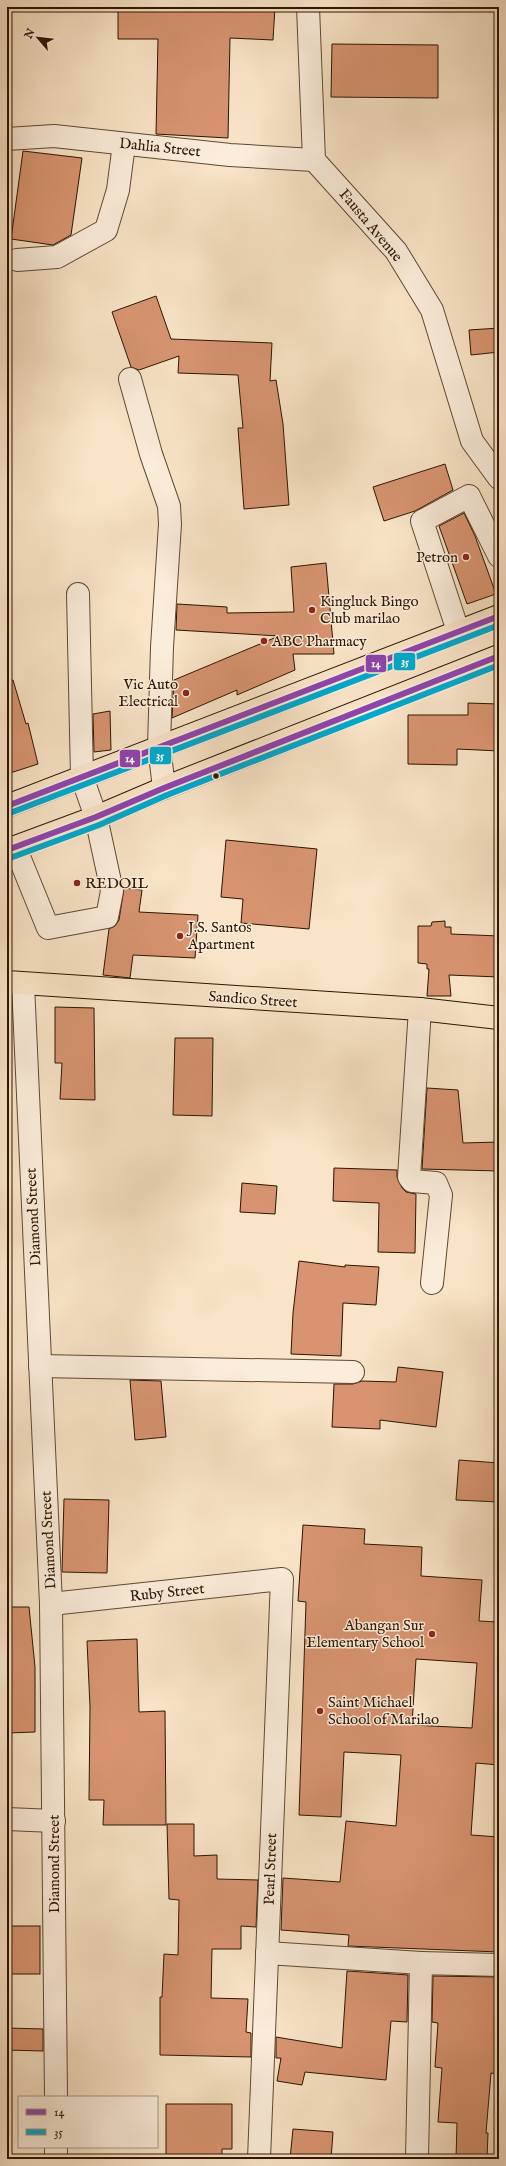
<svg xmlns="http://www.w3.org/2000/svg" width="506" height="2166" viewBox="0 0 506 2166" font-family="'IM FELL English',serif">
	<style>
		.building { fill: #d89471; stroke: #2c1400; fill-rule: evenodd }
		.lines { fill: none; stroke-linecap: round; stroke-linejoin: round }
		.minor-casing { stroke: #5f4832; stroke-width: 24 }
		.major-casing { stroke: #2c1400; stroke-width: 24 }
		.highway-casing { stroke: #2c1400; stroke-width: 24 }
		.minor { stroke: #fbeddb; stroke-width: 22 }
		.major { stroke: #f9e4c7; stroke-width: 22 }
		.highway { stroke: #f9e4c7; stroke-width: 22 }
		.bus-1-casing { stroke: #fbeddb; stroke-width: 9 }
		.bus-2-casing { stroke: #fbeddb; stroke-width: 9 }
		.bus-1 { stroke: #8e44ad; stroke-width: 6 }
		.bus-2 { stroke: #00a9ce; stroke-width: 6 }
		.poi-dot { fill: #8f2418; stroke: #fbeddb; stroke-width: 1.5 }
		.bus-dot { fill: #2c1400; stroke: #fbeddb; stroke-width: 1.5 }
		.labels { text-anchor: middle; stroke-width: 3; stroke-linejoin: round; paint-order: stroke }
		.street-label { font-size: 15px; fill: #2c1400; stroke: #fbeddb }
		.poi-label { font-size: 15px; fill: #2c1400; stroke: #fbeddb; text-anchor: start }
		.line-badge { stroke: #fbeddb; stroke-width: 1.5 }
		.badge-label { font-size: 11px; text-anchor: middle; font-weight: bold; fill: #fff }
	</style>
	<rect width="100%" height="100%" fill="#f9e4c7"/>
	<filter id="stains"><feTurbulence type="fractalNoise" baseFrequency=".005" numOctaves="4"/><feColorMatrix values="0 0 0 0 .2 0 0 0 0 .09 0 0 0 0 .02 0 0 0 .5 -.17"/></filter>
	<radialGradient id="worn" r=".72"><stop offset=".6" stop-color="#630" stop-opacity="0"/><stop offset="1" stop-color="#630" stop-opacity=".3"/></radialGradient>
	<g class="building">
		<polygon points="118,7 275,7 273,40 230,38 228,138 156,134 158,39 118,39"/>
		<polygon points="332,44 438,45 438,98 331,97"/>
		<polygon points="23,151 82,158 71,235 53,245 11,239"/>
		<polygon points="156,296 171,339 272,343 270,381 276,380 283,424 289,505 244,509 238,428 243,428 238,375 178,373 179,356 139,370 131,367 112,312"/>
		<polygon points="499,328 499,352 471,355 469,330"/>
		<polygon points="445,464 453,490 415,511 384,521 373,487"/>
		<polygon points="464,513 475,536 496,594 467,604 439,526"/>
		<polygon points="326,563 334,654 293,654 295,670 237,695 237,690 172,718 174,680 279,636 176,630 177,604 227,607 227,613 294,612 291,567"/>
		<polygon points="13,680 26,724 28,723 38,764 7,774 7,681"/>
		<polygon points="468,703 499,704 499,751 457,749 457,765 408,764 408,715 468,715"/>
		<polygon points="110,711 111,750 94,752 93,714"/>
		<polygon points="226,840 317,849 309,929 241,923 243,899 221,897"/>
		<polygon points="124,888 142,890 139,912 198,915 195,958 133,955 130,978 103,975 109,929 115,926 119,920"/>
		<polygon points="445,921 445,927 451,927 451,934 499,936 499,977 449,975 451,996 427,996 429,969 427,969 427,964 418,963 418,926 431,926 432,922"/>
		<polygon points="55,1007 94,1008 95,1100 60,1099 62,1063 55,1063"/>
		<polygon points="175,1038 213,1038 212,1116 173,1115"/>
		<polygon points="427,1088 458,1090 463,1143 499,1142 499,1171 422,1169"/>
		<polygon points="334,1168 397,1170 397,1177 402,1188 406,1192 416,1194 415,1253 378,1252 379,1203 333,1201"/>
		<polygon points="242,1183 277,1186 275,1214 240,1212"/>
		<polygon points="299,1261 345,1267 345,1265 379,1267 376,1305 343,1303 341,1356 291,1354 293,1313"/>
		<polygon points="398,1367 443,1372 436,1427 380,1420 380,1429 332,1427 334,1384 353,1384 362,1381 396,1382"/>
		<polygon points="130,1380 161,1381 166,1437 135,1440"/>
		<polygon points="459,1460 499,1463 499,1502 456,1500"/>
		<polygon points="64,1499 109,1500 107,1573 62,1572"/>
		<path d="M303,1525l62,4 -1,15 58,3 -1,29 61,4 -3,41 20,1v143l-23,-2 -5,72 28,2v115l-151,-6 1,-11 -68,-5 2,-52 57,4 6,-61 50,5 5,-71 -57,-3 -3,65 -42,-2 7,-213 -8,-1zM416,1659l61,4 -5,65 -60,-3z"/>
		<polygon points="7,1607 29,1607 35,1667 35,1732 7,1733"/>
		<polygon points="137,1639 139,1712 165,1711 166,1825 103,1825 104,1800 89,1800 90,1707 87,1641"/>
		<polygon points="167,1824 194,1824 194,1856 217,1855 217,1879 258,1880 256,1927 241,1926 241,1949 212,1949 211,1998 248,1999 246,2032 251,2033 251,2057 160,2055 160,1997 162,1997 164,1954 178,1955 179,1900 169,1899"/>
		<rect x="7" y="1926" width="33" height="48"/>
		<polygon points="347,1971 408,1975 407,2022 391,2021 386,2080 305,2072 302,2085 277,2081 281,2058 276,2058 276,2037 342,2048"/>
		<polygon points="433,1976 499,1977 499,2074 491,2073 486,2133 488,2133 487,2159 456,2159 457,2123 438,2122 442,2068 435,2067 438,2023 432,2022"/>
		<polygon points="7,2028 43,2029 43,2051 7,2050"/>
		<polygon points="166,2104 232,2104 232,2149 222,2149 222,2159 166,2159"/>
		<polygon points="293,2129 333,2132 331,2159 290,2159"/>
	</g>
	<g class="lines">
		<g class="minor-casing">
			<g id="minor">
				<polyline points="308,7 314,160 396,251 432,310 472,441 499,478"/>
				<polyline points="7,139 54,136 230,155 314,160"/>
				<polyline points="17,260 57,257 106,230 118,190 124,144"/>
				<polyline points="130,379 151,454 169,506 170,524 162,647 159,746 164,788"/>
				<polyline points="458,631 422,521 469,496 499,556"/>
				<polyline points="15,847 48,928 107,917 112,891 96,817 82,777 78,594"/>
				<polyline points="23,984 51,1604 56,2097"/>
				<polyline points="420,1009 409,1177 412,1181 436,1183 441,1195 432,1283"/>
				<polyline points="40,1366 353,1372"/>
				<polyline points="51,1604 282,1579 259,2159"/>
				<polyline points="7,1819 54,1821"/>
				<polyline points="267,1953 421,1963"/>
				<polyline points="56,2147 56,2159"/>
				<polyline points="417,2159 421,1963 499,1965"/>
			</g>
		</g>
		<g class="major-casing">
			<polyline id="major" points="7,982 420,1009 499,1018"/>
		</g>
		<g class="highway-casing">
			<g id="highway">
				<polyline points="7,806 499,616"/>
				<polyline points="7,850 96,817 164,788 499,656"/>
			</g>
		</g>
		<use href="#minor" class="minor"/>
		<use href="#major" class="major"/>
		<use href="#highway" class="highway"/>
		<g class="bus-1-casing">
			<g id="bus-1">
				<polyline points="7,806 499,616"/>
				<polyline points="7,850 96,817 164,788 499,656"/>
			</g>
		</g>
		<g class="bus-2-casing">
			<g id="bus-2">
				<polyline points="10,813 499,625"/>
				<polyline points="10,858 99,825 167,795 499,665"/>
			</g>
		</g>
		<use href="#bus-1" class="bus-1"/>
		<use href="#bus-2" class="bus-2"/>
	</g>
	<g class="poi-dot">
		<circle cx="466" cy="557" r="4"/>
		<circle cx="312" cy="610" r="4"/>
		<circle cx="264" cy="641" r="4"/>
		<circle cx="186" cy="693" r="4"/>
		<circle cx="77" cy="883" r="4"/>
		<circle cx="180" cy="936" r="4"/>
		<circle cx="432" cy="1634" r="4"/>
		<circle cx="320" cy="1711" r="4"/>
	</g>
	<circle class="bus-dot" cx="216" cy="776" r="3.5"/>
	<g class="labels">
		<g class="street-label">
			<text transform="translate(160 147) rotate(6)" y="5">Dahlia Street</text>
			<text transform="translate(371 225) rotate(50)" y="5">Fausta Avenue</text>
			<text transform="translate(253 999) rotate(4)" y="5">Sandico Street</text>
			<text transform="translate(33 1217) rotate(-93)" y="5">Diamond Street</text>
			<text transform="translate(48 1540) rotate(-93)" y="5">Diamond Street</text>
			<text transform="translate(167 1592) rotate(-6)" y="5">Ruby Street</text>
			<text transform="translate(54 1864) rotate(-90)" y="5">Diamond Street</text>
			<text transform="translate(270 1869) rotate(-88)" y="5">Pearl Street</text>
		</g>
		<g class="poi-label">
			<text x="458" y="562" text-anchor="end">Petron</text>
			<text x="320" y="606">Kingluck Bingo<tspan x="320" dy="17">Club marilao</tspan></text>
			<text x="272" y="646">ABC Pharmacy</text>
			<text x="178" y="689" text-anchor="end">Vic Auto<tspan x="178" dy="17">Electrical</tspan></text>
			<text x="85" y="888">REDOIL</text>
			<text x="188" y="932">J.S. Santos<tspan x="188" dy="17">Apartment</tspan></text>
			<text x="424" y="1630" text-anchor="end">Abangan Sur<tspan x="424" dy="17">Elementary School</tspan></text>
			<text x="328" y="1707">Saint Michael<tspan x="328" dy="17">School of Marilao</tspan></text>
		</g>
	</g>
	<g class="line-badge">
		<rect x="393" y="652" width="23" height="19" rx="4" fill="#00a9ce"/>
		<rect x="365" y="654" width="22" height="19" rx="4" fill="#8e44ad"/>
		<rect x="149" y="746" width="23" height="19" rx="4" fill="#00a9ce"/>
		<rect x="119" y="749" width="22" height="19" rx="4" fill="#8e44ad"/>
	</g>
	<g class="badge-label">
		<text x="405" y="665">35</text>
		<text x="376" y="667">14</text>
		<text x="160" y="759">35</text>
		<text x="130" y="762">14</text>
	</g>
	<rect width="506" height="2166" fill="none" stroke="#f9e4c7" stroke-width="24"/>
	<rect x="8" y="8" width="490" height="2150" fill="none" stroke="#2c1400" stroke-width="2"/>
	<rect x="12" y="12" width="482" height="2142" fill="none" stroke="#2c1400"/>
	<rect x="18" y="2096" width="140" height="52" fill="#fbeddb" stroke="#a89683"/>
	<rect x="26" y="2109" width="20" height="6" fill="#8e44ad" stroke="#a89683"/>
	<text x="54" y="2116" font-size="12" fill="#2c1400">14</text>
	<rect x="26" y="2129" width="20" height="6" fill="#00a9ce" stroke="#a89683"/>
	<text x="54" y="2136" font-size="12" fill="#2c1400">35</text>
	<g transform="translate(38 38) rotate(298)" stroke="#fbeddb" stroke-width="3" paint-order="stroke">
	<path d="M0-3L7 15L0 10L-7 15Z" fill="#2c1400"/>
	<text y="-6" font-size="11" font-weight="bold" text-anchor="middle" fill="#2c1400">N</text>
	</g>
	<rect width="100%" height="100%" filter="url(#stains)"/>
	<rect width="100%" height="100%" fill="url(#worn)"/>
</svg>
